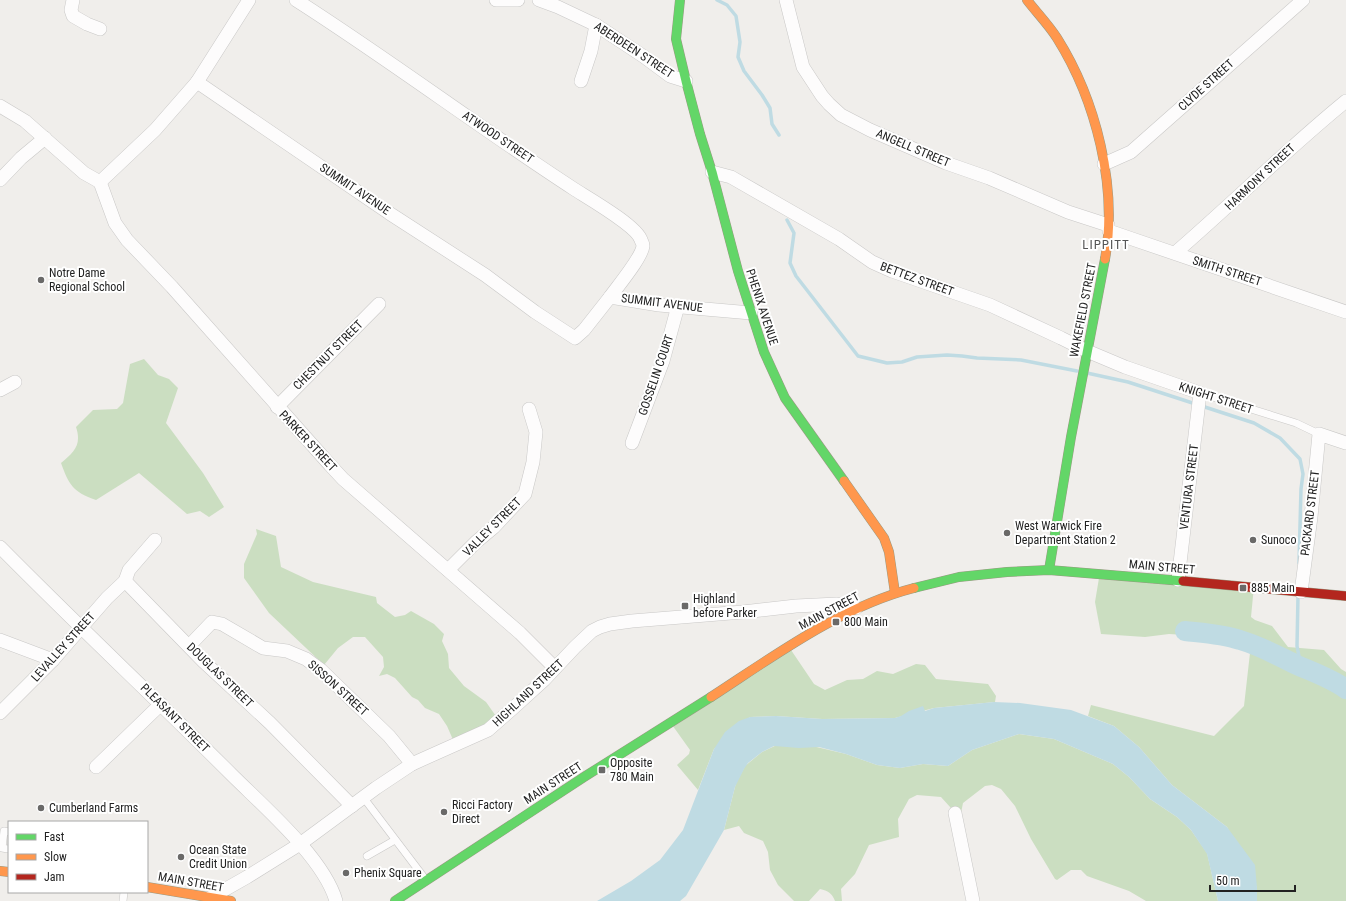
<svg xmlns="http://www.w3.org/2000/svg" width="1346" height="901" viewBox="0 0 1346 901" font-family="'Roboto Condensed',sans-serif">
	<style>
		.forest { fill: #cbdec1 }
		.water { fill: #bfdbe3 }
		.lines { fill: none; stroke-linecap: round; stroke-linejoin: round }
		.stream { stroke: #bfdbe3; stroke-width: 3.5 }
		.river { stroke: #bfdbe3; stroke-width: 20 }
		.lane-casing { stroke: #c9c8c7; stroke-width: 8 }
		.street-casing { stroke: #c9c8c7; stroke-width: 14 }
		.fast-casing { stroke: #999a82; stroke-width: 10 }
		.slow-casing { stroke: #999a82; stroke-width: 10 }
		.jam-casing { stroke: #999a82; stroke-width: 10 }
		.lane { stroke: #fdfcfc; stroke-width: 7 }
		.street { stroke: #fdfcfc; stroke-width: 13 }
		.fast { stroke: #63d668; stroke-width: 9 }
		.slow { stroke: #ff974d; stroke-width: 9 }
		.jam { stroke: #b3261e; stroke-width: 9 }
		.poi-dot { fill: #6a6968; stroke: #fff; stroke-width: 1.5 }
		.labels { text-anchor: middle; stroke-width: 4; stroke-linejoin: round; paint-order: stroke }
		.street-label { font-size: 12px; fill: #222; stroke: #fff }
		.poi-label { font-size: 12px; fill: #222; stroke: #fff; text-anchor: start }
		.neighbourhood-label { font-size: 13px; letter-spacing: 1px; fill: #555; stroke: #fff }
	</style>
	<rect width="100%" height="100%" fill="#f0eeeb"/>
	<g class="forest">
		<path d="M144,359l14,16 11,4 9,9 -12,35 37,50 21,34 -15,10 -9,-6 -13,3 -48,-41 -43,27c-23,-8 -27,-15 -35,-37 13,-11 21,-18 15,-36l17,-17 24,-1 6,-6 7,-39z"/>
		<polygon points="256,529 276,536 281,567 313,582 376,597 377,603 395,617 405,615 411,611 434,624 444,634 442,641 448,654 449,668 464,686 486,702 498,719 454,742 447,726 439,714 425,708 418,700 412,697 395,678 387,674 379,676 384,667 383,657 365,637 353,637 338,648 324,665 269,613 244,578 244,564 257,534"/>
		<polygon points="1100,572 1254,586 1251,617 1255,620 1272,626 1288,647 1324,650 1341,669 1346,672 1346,901 1257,901 1257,888 1227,827 1172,785 1139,747 1114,726 1088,716 1091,705 1214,736 1244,706 1250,653 1243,646 1201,636 1169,634 1145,637 1101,634 1095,602"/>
		<polygon points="789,647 814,684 825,690 847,680 863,679 877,671 893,674 916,664 925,665 936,679 988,684 996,696 995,702 934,708 895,718 822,719 776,716 750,717 714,749 698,790 677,765 689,754 690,750 670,722"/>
		<path d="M1019,734l35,5 59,25 16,13 21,22 27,18 14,13 16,23 11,48h-72l-17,-10 -42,-15 -6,-6h-10l-14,10 -2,-1 -24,-40 -16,-33 -14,-17 -9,-4 -7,1 -22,17 -3,15 -19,-21 -24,-2 -8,4 -11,20 1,18 -30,8 -14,29 -14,15 1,12h-7c-3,-8 -7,-10 -15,-12l-11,12h-15l-16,-16 -8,-15 -2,-18 -5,-11 -19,-8 -5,-7 -15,4 12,-47 9,-17 17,-14 17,-8 29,1 38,9 31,11 23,3 23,-4 25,2 24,-16z"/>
	</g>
	<polygon class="water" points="994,702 1020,703 1071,710 1114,726 1139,747 1172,785 1227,827 1255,865 1257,888 1257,901 1218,901 1207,854 1191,830 1177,817 1150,799 1129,777 1113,764 1054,739 1019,734 972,750 948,766 923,764 900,768 877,765 846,754 819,747 799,748 774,746 762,752 748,763 744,769 735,787 724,830 686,896 680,901 597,901 631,881 660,860 683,830 714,749 725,732 739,721 750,717 776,716 822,719 895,718 901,716 909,711 923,706 925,711 934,708"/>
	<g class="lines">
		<g class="stream">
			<polyline points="717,0 727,5 736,16 740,42 738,57 744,71 762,95 770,108 772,124 779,135"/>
			<polyline points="787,220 794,233 790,263 796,276 858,356 887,363 902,362 917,357 947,355 962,356 977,358 1021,360 1077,371"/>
			<polyline points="1087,373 1128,382 1254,423 1280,438 1300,459 1303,474 1301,489 1299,563"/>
			<polyline points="1298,596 1297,646 1301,667"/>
		</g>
		<path class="river" d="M1185,631c18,2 37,3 55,9 21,6 40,17 59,26 17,7 33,13 47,23"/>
		<g class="lane-casing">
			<g id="lane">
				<polyline points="1200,393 1296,423 1319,434"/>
				<polyline points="363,797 426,880"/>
				<polyline points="8,849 2,848 4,831 9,832"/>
				<polyline points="367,856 395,840"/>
				<polyline points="123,901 124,892"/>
			</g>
		</g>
		<g class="street-casing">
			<g id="street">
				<polyline points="73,0 71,10 73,16 87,24 100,29"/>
				<path d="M296,0c94,60 184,128 278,189 14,9 63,37 67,51 1,2 2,4 2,6 -1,11 -25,40 -33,51"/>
				<polyline points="496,0 518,0"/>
				<polyline points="539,0 558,7 596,25 643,56 670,76 686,81"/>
				<polyline points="786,0 803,67 822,96 829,104 841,115 870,130 946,163 989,178 1068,212 1108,225"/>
				<polyline points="581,81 591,51 596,25"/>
				<polyline points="197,82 389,213 485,275 535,312 575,338 584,330 610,297 659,305 751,313"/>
				<polyline points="0,106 25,121 84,173 100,182"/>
				<polyline points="1104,164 1131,152 1303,0"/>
				<polyline points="712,172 731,177 839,239 872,262 892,271 990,305 1061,338 1087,351 1125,367 1200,393 1178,580"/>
				<polyline points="0,180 21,158 45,138"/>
				<polyline points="100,182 115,223 127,240 172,287 330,465 343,479 520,633 555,668"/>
				<polyline points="100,182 155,130 197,82 249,0"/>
				<polyline points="1109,231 1346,312"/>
				<path d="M1175,253c58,-50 112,-104 171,-152"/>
				<polyline points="0,390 15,382"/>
				<polyline points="277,407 379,304"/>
				<polyline points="632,443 663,361 678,306"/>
				<path d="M0,547c76,77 155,151 231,227 32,32 93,84 105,127"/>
				<polyline points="448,570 476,542 494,527 525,494 533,462 536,432 529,409"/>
				<polyline points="125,581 203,661 270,723 352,806"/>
				<polyline points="1301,592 1311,517 1319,434 1346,443"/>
				<polyline points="0,640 53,660"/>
				<polyline points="189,646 212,622 222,624 263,648 287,651 306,659 321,670 389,736 412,764"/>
				<polyline points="0,713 53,660 107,598 125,581 129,570 155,540"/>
				<polyline points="96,767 161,704"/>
				<polyline points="955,813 973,901"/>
				<polyline points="210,898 247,877 300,844 376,788 412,764 488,730 512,709 544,680 575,647 592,631 600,627 610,624 632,621 743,612 796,606 837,604 856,608"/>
			</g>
		</g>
		<g class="fast-casing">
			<g id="fast">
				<polyline points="680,0 676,39 686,81 700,134 712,172 738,271 764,352 785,398 844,481"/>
				<polyline points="1049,570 1071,437 1105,259"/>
				<polyline points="914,588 959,577 1007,572 1049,570 1183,581"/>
				<polyline points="395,901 584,777 711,697"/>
			</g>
		</g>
		<g class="slow-casing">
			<g id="slow">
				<path d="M1027,0c10,13 21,24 30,38 39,62 61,149 48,221"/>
				<polyline points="844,481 884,538 889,552 895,593"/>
				<path d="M711,697c63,-41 129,-90 203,-109"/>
				<polyline points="0,871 9,872"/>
				<polyline points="147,887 231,901"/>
			</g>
		</g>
		<g class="jam-casing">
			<polyline id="jam" points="1183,581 1346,596"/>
		</g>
		<use href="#lane" class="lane"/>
		<use href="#street" class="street"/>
		<use href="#fast" class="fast"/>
		<use href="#slow" class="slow"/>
		<use href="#jam" class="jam"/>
	</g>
	<g class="poi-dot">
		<circle cx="41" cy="280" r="4"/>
		<circle cx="1007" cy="533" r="4"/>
		<circle cx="1253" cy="540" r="4"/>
		<rect x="1239" y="584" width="8" height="8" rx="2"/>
		<rect x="681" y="602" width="8" height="8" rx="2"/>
		<rect x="832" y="618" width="8" height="8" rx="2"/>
		<rect x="598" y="766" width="8" height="8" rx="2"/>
		<circle cx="41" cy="808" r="4"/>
		<circle cx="444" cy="812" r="4"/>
		<circle cx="181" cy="857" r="4"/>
		<circle cx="346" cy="873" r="4"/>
	</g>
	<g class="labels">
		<g class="street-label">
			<text transform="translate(634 50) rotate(33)" y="4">ABERDEEN STREET</text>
			<text transform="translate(1206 85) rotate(-42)" y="4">CLYDE STREET</text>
			<text transform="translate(498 137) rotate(34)" y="4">ATWOOD STREET</text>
			<text transform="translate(913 148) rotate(23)" y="4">ANGELL STREET</text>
			<text transform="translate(1260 177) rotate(-43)" y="4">HARMONY STREET</text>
			<text transform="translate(355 189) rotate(34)" y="4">SUMMIT AVENUE</text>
			<text transform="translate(1227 271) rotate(18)" y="4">SMITH STREET</text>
			<text transform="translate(917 279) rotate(20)" y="4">BETTEZ STREET</text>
			<text transform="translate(662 303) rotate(7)" y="4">SUMMIT AVENUE</text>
			<text transform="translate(762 307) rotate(72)" y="4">PHENIX AVENUE</text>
			<text transform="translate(1083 310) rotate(-79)" y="4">WAKEFIELD STREET</text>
			<text transform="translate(328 355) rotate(-45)" y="4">CHESTNUT STREET</text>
			<text transform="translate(656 375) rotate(-71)" y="4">GOSSELIN COURT</text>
			<text transform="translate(1216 398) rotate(18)" y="4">KNIGHT STREET</text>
			<text transform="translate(308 441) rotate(47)" y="4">PARKER STREET</text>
			<text transform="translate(1189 487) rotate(-83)" y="4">VENTURA STREET</text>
			<text transform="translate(1310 513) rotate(-83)" y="4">PACKARD STREET</text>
			<text transform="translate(492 527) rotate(-45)" y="4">VALLEY STREET</text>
			<text transform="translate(1162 567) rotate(5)" y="4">MAIN STREET</text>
			<text transform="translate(829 611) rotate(-28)" y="4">MAIN STREET</text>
			<text transform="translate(63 647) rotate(-48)" y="4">LEVALLEY STREET</text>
			<text transform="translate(220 675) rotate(44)" y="4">DOUGLAS STREET</text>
			<text transform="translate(338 688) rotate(42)" y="4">SISSON STREET</text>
			<text transform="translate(528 693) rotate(-43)" y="4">HIGHLAND STREET</text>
			<text transform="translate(175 718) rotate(45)" y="4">PLEASANT STREET</text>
			<text transform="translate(553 783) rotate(-33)" y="4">MAIN STREET</text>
			<text transform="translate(191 882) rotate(10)" y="4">MAIN STREET</text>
		</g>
		<g class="poi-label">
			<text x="49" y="277">Notre Dame<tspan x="49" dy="14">Regional School</tspan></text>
			<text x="1015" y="530">West Warwick Fire<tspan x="1015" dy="14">Department Station 2</tspan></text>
			<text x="1261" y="544">Sunoco</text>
			<text x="1251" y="592">885 Main</text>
			<text x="693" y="603">Highland<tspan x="693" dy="14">before Parker</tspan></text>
			<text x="844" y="626">800 Main</text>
			<text x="610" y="767">Opposite<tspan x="610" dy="14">780 Main</tspan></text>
			<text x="452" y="809">Ricci Factory<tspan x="452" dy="14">Direct</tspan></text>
			<text x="49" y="812">Cumberland Farms</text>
			<text x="189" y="854">Ocean State<tspan x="189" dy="14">Credit Union</tspan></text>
			<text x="354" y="877">Phenix Square</text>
		</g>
		<g class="neighbourhood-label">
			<text x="1106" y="249">LIPPITT</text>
		</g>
	</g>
	<rect x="8" y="821" width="140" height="72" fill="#ffffff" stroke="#a7a7a7"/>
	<rect x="16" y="834" width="20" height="6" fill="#63d668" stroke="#a7a7a7"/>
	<text x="44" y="841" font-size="12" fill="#222222">Fast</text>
	<rect x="16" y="854" width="20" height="6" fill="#ff974d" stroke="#a7a7a7"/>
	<text x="44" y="861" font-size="12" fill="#222222">Slow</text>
	<rect x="16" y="874" width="20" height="6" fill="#b3261e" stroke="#a7a7a7"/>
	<text x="44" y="881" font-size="12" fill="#222222">Jam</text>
	<path d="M1210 885v6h85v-6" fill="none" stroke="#222222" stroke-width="2"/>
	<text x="1216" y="885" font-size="12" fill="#222222" stroke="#ffffff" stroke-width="3" paint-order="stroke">50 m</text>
</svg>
